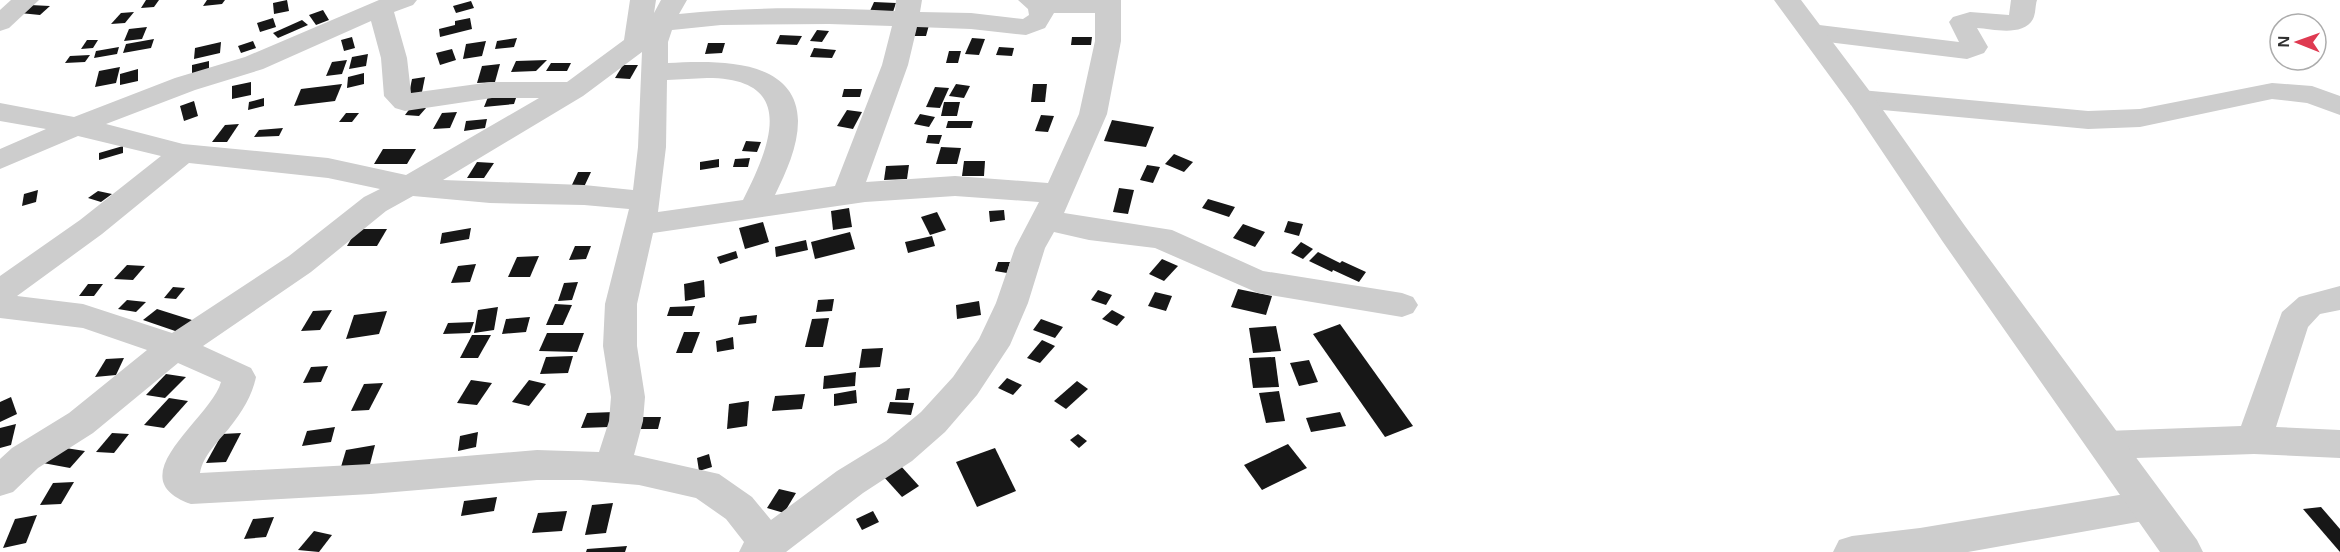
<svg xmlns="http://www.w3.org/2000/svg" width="2340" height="552" viewBox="0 0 2340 552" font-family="Helvetica,sans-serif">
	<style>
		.building { fill: #171717 }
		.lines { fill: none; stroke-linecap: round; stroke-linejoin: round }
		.minor { fill: #cdcdcd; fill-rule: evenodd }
		.tertiary { fill: #cdcdcd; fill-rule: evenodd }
	</style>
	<rect width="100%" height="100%" fill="#fff"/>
	<g class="building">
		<polygon points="146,0 159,0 154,7 141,8"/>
		<polygon points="207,0 225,0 222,4 203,6"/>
		<polygon points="287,0 289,11 274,14 273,3"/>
		<polygon points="471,1 474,8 456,13 453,6"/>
		<polygon points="874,2 896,3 893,12 870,11"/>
		<polygon points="30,5 50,6 40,15 20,13"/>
		<polygon points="323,10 329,20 316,25 309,15"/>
		<polygon points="134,12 125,23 111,24 121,13"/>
		<polygon points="273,18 276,27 260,32 257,23"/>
		<polygon points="470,18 472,29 440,37 439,29 455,25 455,21"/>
		<polygon points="302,20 308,25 278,38 273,33"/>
		<polygon points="916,24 929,25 926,36 913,36"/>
		<polygon points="147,27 142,39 124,41 129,29"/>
		<polygon points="817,30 829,31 822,42 810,41"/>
		<polygon points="780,35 802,36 797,45 776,44"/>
		<polygon points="352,37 355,48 344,51 341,40"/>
		<polygon points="1072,37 1092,37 1091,45 1071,45"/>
		<polygon points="517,38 514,47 495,49 497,41"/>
		<polygon points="972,38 985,39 979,55 965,54"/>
		<polygon points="154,39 151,48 123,53 126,44"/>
		<polygon points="87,40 98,40 93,48 81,49"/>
		<polygon points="253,41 256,48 241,53 238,46"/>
		<polygon points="486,41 482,56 463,59 466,44"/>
		<polygon points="221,42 220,53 194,59 195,48"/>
		<polygon points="708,43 725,43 722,53 705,54"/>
		<polygon points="119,47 117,54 94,58 96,51"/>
		<polygon points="999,47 1014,48 1012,56 996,55"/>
		<polygon points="814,48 836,50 832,58 810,57"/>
		<polygon points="452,49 456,60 440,65 436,53"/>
		<polygon points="949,51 961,51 958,63 946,63"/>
		<polygon points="368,54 366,66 349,69 352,57"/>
		<polygon points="90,55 85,62 65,63 70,56"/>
		<polygon points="347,60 342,74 326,76 332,62"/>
		<polygon points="547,60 536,71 511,72 516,61"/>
		<polygon points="209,61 209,71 192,75 192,65"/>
		<polygon points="551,63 571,63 567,71 546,71"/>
		<polygon points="500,64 495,82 477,83 482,66"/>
		<polygon points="623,65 638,65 630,79 615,78"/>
		<polygon points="120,67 116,83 95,87 99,71"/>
		<polygon points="138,69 138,81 120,85 120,74"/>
		<polygon points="364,73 364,84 347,88 348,77"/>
		<polygon points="425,77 421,97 408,99 412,79"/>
		<polygon points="251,82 251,95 232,99 232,86"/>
		<polygon points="342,84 335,101 294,106 301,89"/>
		<polygon points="956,84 970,86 964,98 949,96"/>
		<polygon points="1033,84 1047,84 1045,102 1031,102"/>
		<polygon points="935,87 949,88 940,108 926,107"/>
		<polygon points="844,89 862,89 860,97 842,97"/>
		<polygon points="517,95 514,104 484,107 488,97"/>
		<polygon points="264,98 264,106 248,110 249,102"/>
		<polygon points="194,101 198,116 184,121 180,106"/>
		<polygon points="944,102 960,102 957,116 941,116"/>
		<polygon points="411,107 426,108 419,116 405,115"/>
		<polygon points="847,110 862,112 853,129 837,126"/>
		<polygon points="457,112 450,128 433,129 442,113"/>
		<polygon points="346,113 359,113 352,122 339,122"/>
		<polygon points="920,114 935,117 929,127 914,124"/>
		<polygon points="1041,115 1054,116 1048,132 1035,131"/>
		<polygon points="487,119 485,128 464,131 466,121"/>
		<polygon points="1112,120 1154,127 1146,147 1104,141"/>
		<polygon points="948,121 973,121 971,128 946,128"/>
		<polygon points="239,124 227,142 212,142 225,125"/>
		<polygon points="283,128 279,136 254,137 259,130"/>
		<polygon points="928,135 942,135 939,144 926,143"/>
		<polygon points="746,141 761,142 757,152 742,151"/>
		<polygon points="123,146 123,153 99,160 99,153"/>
		<polygon points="941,147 961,148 957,164 936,164"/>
		<polygon points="383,149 416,149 407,164 374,164"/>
		<polygon points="1174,154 1193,162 1184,172 1165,164"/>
		<polygon points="750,158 748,167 733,167 735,159"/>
		<polygon points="719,159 719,167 700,170 700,162"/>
		<polygon points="964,161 985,161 984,176 962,176"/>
		<polygon points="477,162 494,163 484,178 467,178"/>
		<polygon points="909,165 907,179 884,180 886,166"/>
		<polygon points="1147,165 1160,167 1153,183 1140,180"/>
		<polygon points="578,172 591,172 584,187 571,187"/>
		<polygon points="1119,188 1134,190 1128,214 1113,212"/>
		<polygon points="38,190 36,202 22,206 24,194"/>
		<polygon points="98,191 112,194 101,202 88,198"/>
		<polygon points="1208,199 1235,207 1229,217 1202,208"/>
		<polygon points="849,208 852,227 833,230 831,211"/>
		<polygon points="1004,210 1005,220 990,222 989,211"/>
		<polygon points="937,212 946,230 930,235 921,217"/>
		<polygon points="1288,221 1303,224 1299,236 1284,232"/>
		<polygon points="763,222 769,242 745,249 739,228"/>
		<polygon points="1243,224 1265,232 1255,247 1233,238"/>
		<polygon points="471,228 469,239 440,244 442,233"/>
		<polygon points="357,229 387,229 377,246 347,246"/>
		<polygon points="850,232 855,249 815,259 811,242"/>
		<polygon points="932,236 935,246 908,253 905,242"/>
		<polygon points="806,240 808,250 776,257 775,247"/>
		<polygon points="1301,242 1313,249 1303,259 1291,253"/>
		<polygon points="575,246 591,246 586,259 569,260"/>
		<polygon points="736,251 738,258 720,264 717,257"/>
		<polygon points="1318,252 1340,263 1342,261 1366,272 1359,282 1333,270 1332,272 1309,261"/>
		<polygon points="539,256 530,277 508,277 517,257"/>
		<polygon points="1162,259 1178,266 1164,281 1149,274"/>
		<polygon points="998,262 1010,262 1007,273 995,271"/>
		<polygon points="476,264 470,282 451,283 458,266"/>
		<polygon points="127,265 145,266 133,280 114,279"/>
		<polygon points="704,280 705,297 685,301 684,284"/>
		<polygon points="578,282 572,300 558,301 564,283"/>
		<polygon points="88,284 103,284 94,296 79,296"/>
		<polygon points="173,287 185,288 176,299 164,298"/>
		<polygon points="1238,289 1272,296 1266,315 1231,307"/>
		<polygon points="1098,290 1112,295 1106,305 1091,300"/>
		<polygon points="1155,292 1172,296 1166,311 1148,306"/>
		<polygon points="834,299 832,311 816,312 818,300"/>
		<polygon points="127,300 146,302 136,312 118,309"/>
		<polygon points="979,301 981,315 957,319 956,305"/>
		<polygon points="555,304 572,305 563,325 546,325"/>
		<polygon points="695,306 692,316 667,316 670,307"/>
		<polygon points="498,307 494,330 474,333 478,310"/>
		<polygon points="157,309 195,321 181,333 143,320"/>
		<polygon points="332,310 320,330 301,331 313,311"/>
		<polygon points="1112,310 1125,317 1117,326 1102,319"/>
		<polygon points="387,311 379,334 346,339 354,315"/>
		<polygon points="757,315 756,323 738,325 740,317"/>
		<polygon points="530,317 526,332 502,334 506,319"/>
		<polygon points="829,318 823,347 805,347 812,319"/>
		<polygon points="1041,319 1063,327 1055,338 1033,330"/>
		<polygon points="474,322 470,333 443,334 448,323"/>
		<polygon points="1340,324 1413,426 1385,437 1313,334"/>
		<polygon points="1276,326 1281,351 1253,353 1249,328"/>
		<polygon points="684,332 700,332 692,353 676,353"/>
		<polygon points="547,333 584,333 577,352 539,351"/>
		<polygon points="472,335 491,335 478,358 460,358"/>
		<polygon points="733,337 734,349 717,352 716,341"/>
		<polygon points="1042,340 1055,346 1040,363 1027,358"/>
		<polygon points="883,348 880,367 859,368 862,349"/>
		<polygon points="573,356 568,373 540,374 546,357"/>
		<polygon points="1275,357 1279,387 1253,388 1249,358"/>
		<polygon points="124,358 116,375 95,377 106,359"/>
		<polygon points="1309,360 1318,382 1299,386 1290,363"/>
		<polygon points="328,366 321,382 303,383 311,367"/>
		<polygon points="856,372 855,386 823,389 824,376"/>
		<polygon points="166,374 186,377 165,398 146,395"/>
		<polygon points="1007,378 1022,385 1013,395 998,388"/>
		<polygon points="471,380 492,383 477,405 457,403"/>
		<polygon points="529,380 546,384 529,406 512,402"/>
		<polygon points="1077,381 1088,389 1066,409 1054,401"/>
		<polygon points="383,383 369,410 351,411 364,384"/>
		<polygon points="910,388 908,400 895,400 897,389"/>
		<polygon points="856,390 857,403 834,406 834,394"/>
		<polygon points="1279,391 1285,421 1266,423 1259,393"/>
		<polygon points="805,394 802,409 772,411 775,396"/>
		<polygon points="11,397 17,414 0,422 0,402"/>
		<polygon points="169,398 188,401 164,428 144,425"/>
		<polygon points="749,401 747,426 727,429 729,404"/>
		<polygon points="890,402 914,403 911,415 887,413"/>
		<polygon points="614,412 609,427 581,428 587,413"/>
		<polygon points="1340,412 1346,426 1311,432 1306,418"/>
		<polygon points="641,417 661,417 658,429 637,429"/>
		<polygon points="16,424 11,445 0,448 0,428"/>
		<polygon points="335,427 331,442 302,446 307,431"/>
		<polygon points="478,432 476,447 458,451 460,436"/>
		<polygon points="112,433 129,434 114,453 96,452"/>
		<polygon points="241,433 226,462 206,463 222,434"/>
		<polygon points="1078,434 1087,441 1079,448 1070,440"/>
		<polygon points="1288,444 1307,468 1262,490 1244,465"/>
		<polygon points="375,445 368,472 338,477 346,450"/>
		<polygon points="59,447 85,451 70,468 43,463"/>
		<polygon points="995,448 1016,491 977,507 956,462"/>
		<polygon points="709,454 712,467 699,471 697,458"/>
		<polygon points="900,465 919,486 902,497 883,476"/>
		<polygon points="74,482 61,504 40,505 53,483"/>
		<polygon points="779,489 796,493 784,513 767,508"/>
		<polygon points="497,497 494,511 461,516 464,501"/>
		<polygon points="613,503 606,533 585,535 592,505"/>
		<polygon points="2321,507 2340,529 2340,552 2303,509"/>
		<polygon points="567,511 562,531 532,533 538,513"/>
		<polygon points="873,511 879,522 862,530 856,519"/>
		<polygon points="37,515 26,543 3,548 15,519"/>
		<polygon points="274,517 266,537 244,539 253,519"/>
		<polygon points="314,531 332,535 319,552 298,550"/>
		<polygon points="627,546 625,552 586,552 587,549"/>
	</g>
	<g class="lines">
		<g class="minor">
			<polygon points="11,0 39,0 9,28 0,31 0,10"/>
			<path d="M379,0h38l-4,5 -19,7 13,46 4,35 81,-11h75l57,-42 6,-40h26l-2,13 7,-13h26l-8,14c72,-8 144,-6 216,-3l1,-11h26l-2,12 51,1 52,6 6,-4 -1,-6 -10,-9h103v41l-14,73 -43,99 108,17 91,41 139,22 11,4 5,8 -5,8 -11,4 -144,-24 -103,-45 -66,-8 -35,-8 -9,16 -17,55 -18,42 -33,50 -32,37 -33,29 -49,32 -77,59h-47l5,-10 -18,-23 -30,-21 -57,-13 -58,-5h-44l-166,14 -180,10c-75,-26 20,-85 30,-122l-43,-19 -85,70 -55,35 -25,24 -13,4v-37l12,-11 57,-35 78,-63 -64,-22 -83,-10v-42l80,-56 81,-64 -83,-20 -78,33v-20l46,-20 -46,-8v-18l74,14 101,-39 70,-21zM1054,13h41v28l-16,73 -31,69 -93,-7 -89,6 42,-117 9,-38 54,2 55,6 19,-7zM371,21l10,37 3,38 11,12 10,3 87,-13h47l-133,77 -78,-17 -145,-14 -77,-20 89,-34 68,-21zM829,24l63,2 -10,39 -47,121 -60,9c11,-23 23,-48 23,-74 -1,-65 -86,-60 -130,-58v-21l4,-12 49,-5zM642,52l-4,95 -5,43 -49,-5 -141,-5 140,-84zM707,78c91,0 64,67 36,122l-85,12 8,-65 1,-67zM189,163l139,15 52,11 -16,8 -75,59 -117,77 -89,-29 -66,-8 85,-62zM413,196l77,7 94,2 45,4 -24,95 -2,42 8,51 -2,24 -10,31 -62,-2 -166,14 -171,9c3,-18 19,-32 30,-46 12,-15 22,-31 26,-50l-5,-9 -48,-22 108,-74 75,-61zM955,196l84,6 -24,46 -19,55 -17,36 -26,38 -32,35 -35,29 -49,30 -66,49 -19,-23 -33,-23 -85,-19 9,-34 2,-24 -8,-51v-42l16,-71 212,-31z"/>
			<path d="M2011,0h26c-2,6 -1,13 -4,19 -10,18 -40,10 -56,9l11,19 -4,6 -17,6 -156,-19 -9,-3 -4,-5 4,-5 9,-3 148,18 -10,-20 4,-5 17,-5 39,3z"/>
			<polygon points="2272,83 2312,86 2340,96 2340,115 2307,103 2272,99 2140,127 2088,129 1861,108 1851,105 1847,99 1851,93 1861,90 2088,111 2140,109"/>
			<polygon points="2340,286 2340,310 2320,314 2308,327 2276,427 2340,430 2340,458 2254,454 2106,459 2093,455 2088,445 2093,435 2106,431 2241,426 2282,312 2299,297"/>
			<polygon points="2149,490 2162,494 2167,505 2162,516 2149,520 1968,552 1833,552 1839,540 1852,536 1920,528"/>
		</g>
		<polygon class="tertiary" points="1774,0 1801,0 1871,93 1965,226 2197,540 2203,552 2160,552 1943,242 1851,105"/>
	</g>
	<g transform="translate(2298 42) rotate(271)"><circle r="28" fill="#ffffff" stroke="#acacac" stroke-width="1.5"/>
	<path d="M0-4.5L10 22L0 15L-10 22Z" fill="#df3a51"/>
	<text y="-9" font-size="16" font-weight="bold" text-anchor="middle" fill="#303030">N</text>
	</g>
</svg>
